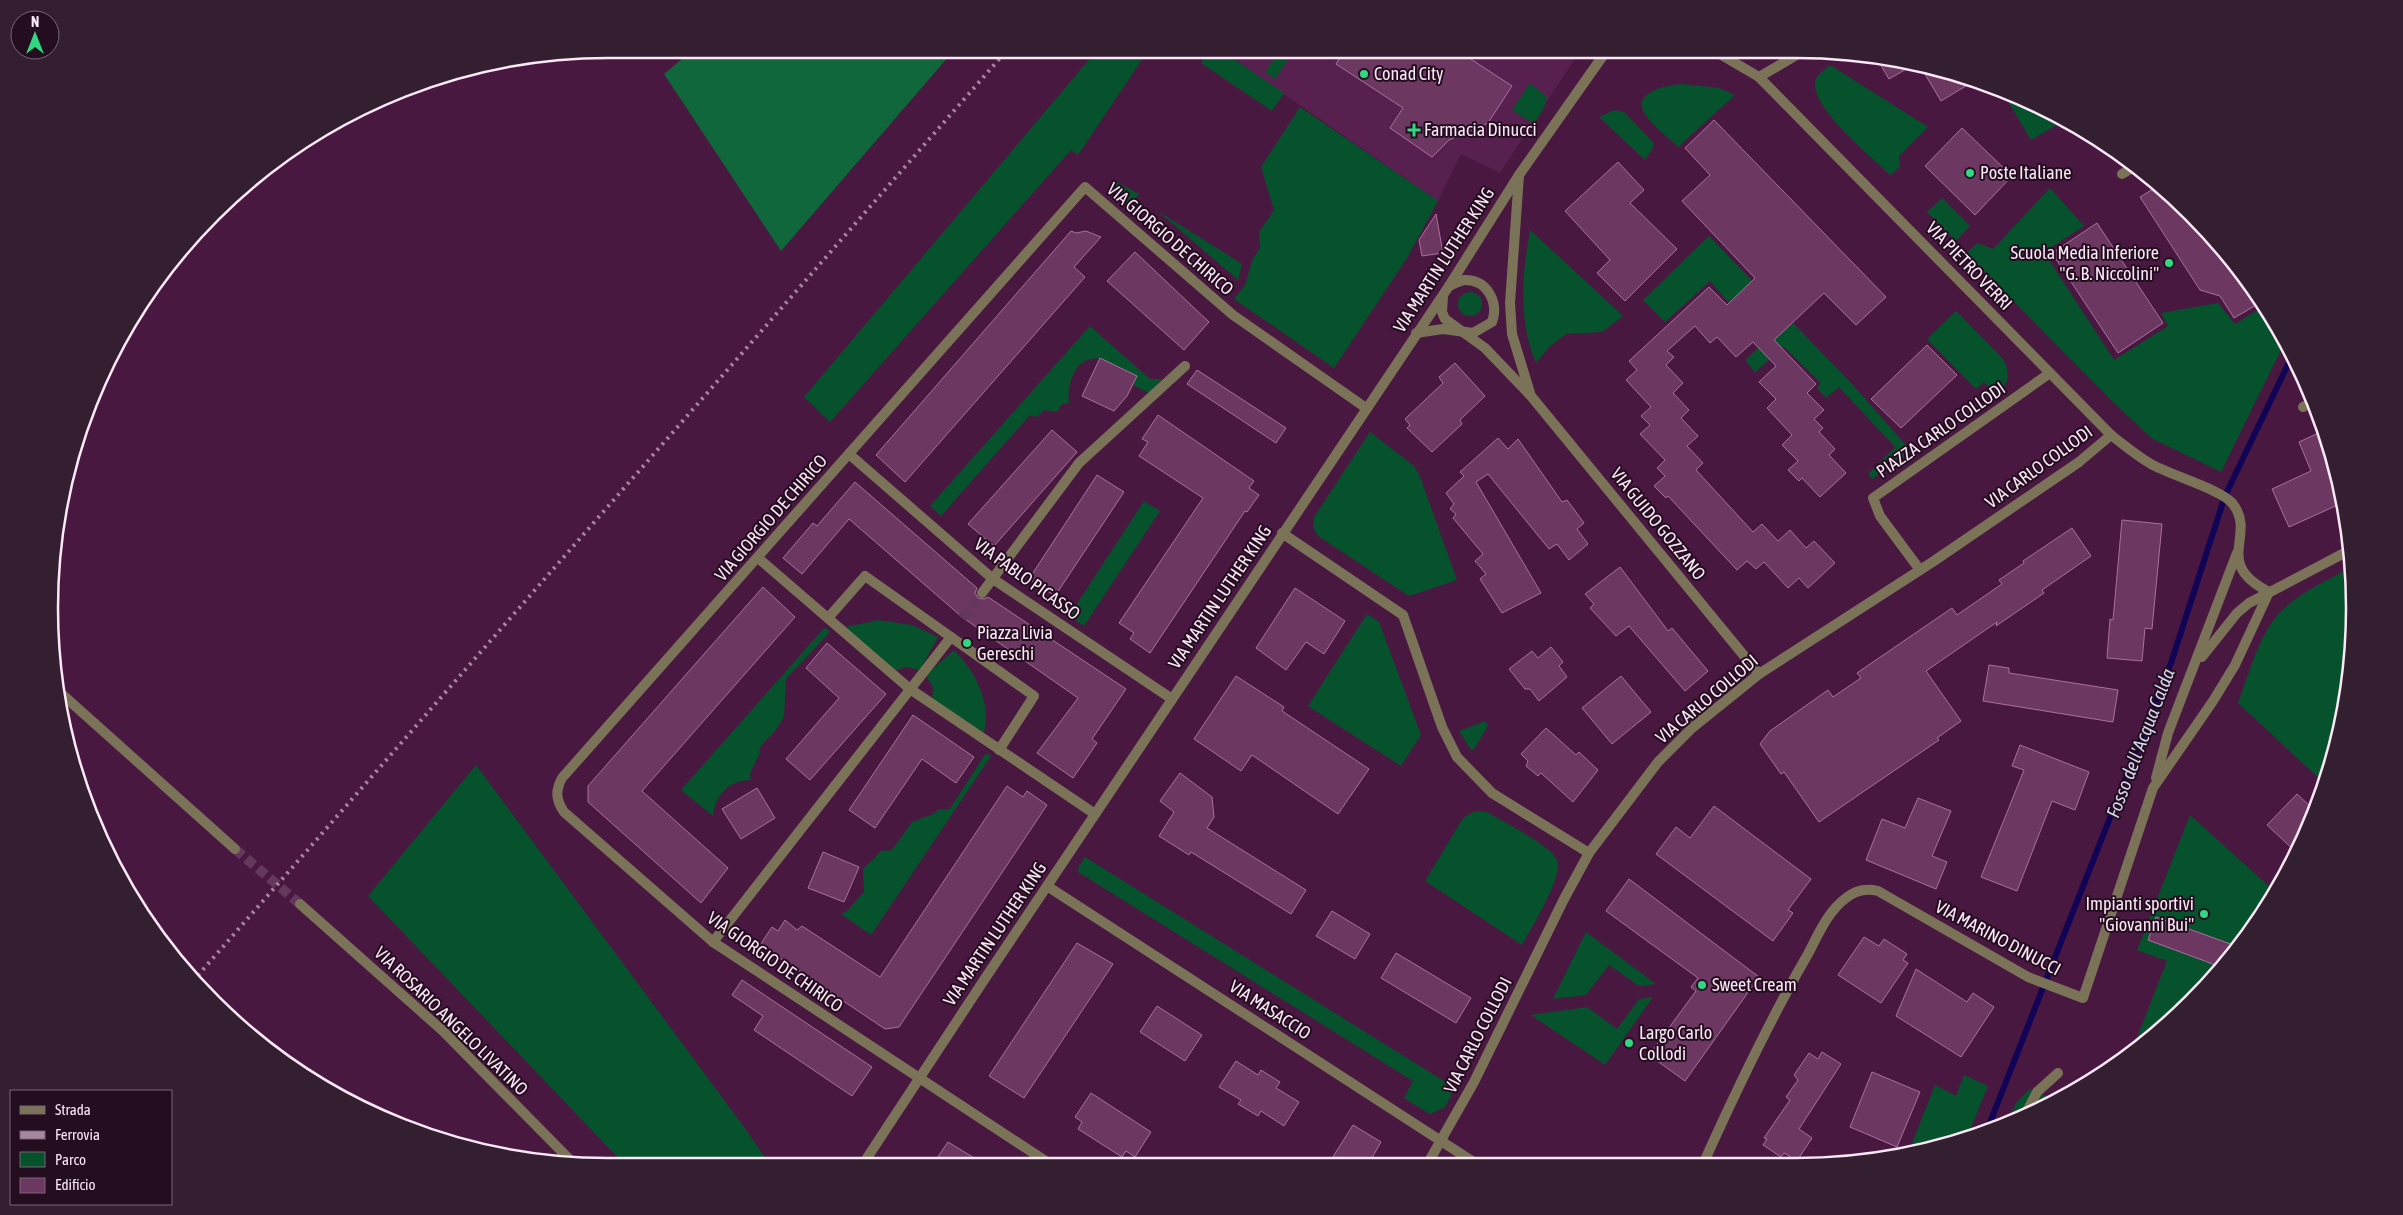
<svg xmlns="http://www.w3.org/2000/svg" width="2403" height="1215" viewBox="0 0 2403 1215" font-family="'Asap Condensed',sans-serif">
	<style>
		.built { fill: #57204e }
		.green { fill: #06522d }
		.forest { fill: #0f673b }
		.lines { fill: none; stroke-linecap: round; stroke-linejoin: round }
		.stream { stroke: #110456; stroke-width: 6 }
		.building { fill: #6c3862; stroke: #aa709d }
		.pedestrian-tunnel { stroke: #64375c; stroke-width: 10; stroke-dasharray: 10 5; stroke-linecap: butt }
		.tertiary-tunnel { stroke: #64375c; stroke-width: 10; stroke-dasharray: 10 5; stroke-linecap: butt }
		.pedestrian { stroke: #7b7357; stroke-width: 10 }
		.minor { stroke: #7b7357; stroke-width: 10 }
		.tertiary { stroke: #7b7357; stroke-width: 10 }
		.rail { stroke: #a786a0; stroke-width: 4; stroke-dasharray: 2.5 5; stroke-linecap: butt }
		.poi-dot { fill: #31d882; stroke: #230d1f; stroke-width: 2 }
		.labels { text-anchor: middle; stroke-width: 4; stroke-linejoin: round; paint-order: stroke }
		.poi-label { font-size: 18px; fill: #fbe8f6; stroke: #230d1f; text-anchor: start }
		.street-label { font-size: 18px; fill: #fbe8f6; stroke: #230d1f }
		.water-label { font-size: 19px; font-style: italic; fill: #d3d9f0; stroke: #230d1f }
		.rim { fill: none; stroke: #fbe8f6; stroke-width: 2.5 }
	</style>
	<rect width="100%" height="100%" fill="#491841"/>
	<polygon class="built" points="1219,49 1564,50 1576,57 1500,173 1461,154 1438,201"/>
	<g class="green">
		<polygon points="1098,49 1149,49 1078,155 1071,150 830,422 804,397"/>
		<polygon points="1210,49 1219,49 1284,93 1272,111 1201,63"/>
		<polygon points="1281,49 1295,49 1275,79 1265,72"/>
		<path d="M1830,65l98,62 -29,29 1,11 -10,8c-17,-17 -84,-71 -74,-96 2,-5 10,-10 14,-14z"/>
		<polygon points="1530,83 1547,97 1544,108 1534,124 1512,110"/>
		<path d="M1683,84l36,4 16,7 -57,52c-10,-10 -26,-21 -33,-33 -14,-24 25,-29 38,-30z"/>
		<polygon points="2002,91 2042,106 2065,120 2031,140"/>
		<polygon points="1300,107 1438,201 1407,258 1334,368 1234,299 1245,285 1253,258 1260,248 1259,232 1274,210 1261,167"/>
		<polygon points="1614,110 1624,112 1652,141 1654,146 1645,160 1599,117"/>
		<polygon points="1113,180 1139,194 1129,207 1111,187"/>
		<polygon points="2050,188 2084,226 2044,252 2114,360 2168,326 2161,313 2218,303 2235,324 2264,306 2279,328 2285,340 2280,352 2221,472 2151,438 2110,399 1966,253 1978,243 1993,249"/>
		<polygon points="1942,198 1970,226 1956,241 1927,212"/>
		<polygon points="1158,211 1242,264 1238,280"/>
		<path d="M1530,230l93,86 -21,16 -36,2 -16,12 -14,17c-18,-43 -14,-88 -6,-133z"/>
		<polygon points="1709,236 1852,384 1912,452 1872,479 1868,474 1895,447 1839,387 1826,398 1817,388 1821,383 1784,347 1755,372 1745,360 1773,335 1736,296 1728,302 1710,281 1665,322 1643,300"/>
		<circle cx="1470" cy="304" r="12"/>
		<path d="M1956,311l47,48c8,13 6,27 -7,36l-12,-13 -8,7 -49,-50z"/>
		<path d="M1090,326l60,53h12l-13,14 -16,-8v-4c-6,-4 -24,-20 -29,-21 -27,-9 -38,23 -35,43l-7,1 -5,8 -13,-2 -7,7 -7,-2 -89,101 -11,-10z"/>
		<polygon points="1370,432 1414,466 1419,474 1457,580 1409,596 1318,536 1313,527 1314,517"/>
		<polygon points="1144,501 1160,511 1084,626 1069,616"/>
		<path d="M2351,568l2,76 -18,108 -11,31 -86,-80c12,-31 22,-76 50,-98 19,-16 41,-26 63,-37z"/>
		<polygon points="1367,614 1379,622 1421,735 1401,766 1308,706"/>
		<polygon points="878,620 912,625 938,637 920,670 906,667 893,671 846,627"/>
		<path d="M825,627l5,5 -44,47 -2,38 -9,14 -15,16 -1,8 -9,18 1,7c-22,0 -36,15 -38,36l-32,-26z"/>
		<path d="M954,650c21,21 38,53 30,83l-52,-34 1,-12 -7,-12z"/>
		<polygon points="1485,721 1488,726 1474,749 1471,750 1459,731"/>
		<path d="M986,753l5,3 -120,179 -30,-21 6,-3 17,-19 -1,-23c6,-7 13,-10 17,-18l12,-1 20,-28 21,-8 6,-5 10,1z"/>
		<polygon points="476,765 744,1127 770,1165 625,1165 368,896"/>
		<path d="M1475,811l12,1c15,9 64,34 70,48 7,16 -26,68 -35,85l-97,-64 38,-63z"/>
		<polygon points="2190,815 2273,890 2216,976 2133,1048 2167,961 2137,950"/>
		<polygon points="1085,857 1455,1088 1445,1107 1430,1114 1404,1098 1413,1081 1078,872 1079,866"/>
		<polygon points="1586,932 1656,984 1639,986 1609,965 1586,995 1553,999"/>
		<polygon points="1653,997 1605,1065 1531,1015 1587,1007 1617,1029 1639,999"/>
		<polygon points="1964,1075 1988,1086 1968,1135 1909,1151 1935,1085 1956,1096"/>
		<polygon points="2030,1089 2054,1100 2007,1124 2016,1103"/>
	</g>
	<polygon class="forest" points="694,49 955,49 781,251 664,74"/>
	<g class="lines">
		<polyline class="stream" points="1987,1130 2171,663 2225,496 2292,356"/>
	</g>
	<g class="building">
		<polygon points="1345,49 1457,50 1512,86 1488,123 1449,140 1432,157 1390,128 1403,108 1336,64"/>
		<polygon points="1876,57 1893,60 1915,64 1889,79"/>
		<polygon points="1919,64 1940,68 1974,81 1941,101"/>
		<polygon points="1714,120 1886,297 1856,325 1824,293 1774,340 1816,384 1807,393 1824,410 1814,419 1823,428 1819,432 1835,449 1829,455 1846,473 1820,497 1802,478 1799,481 1788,470 1798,461 1782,445 1792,435 1767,408 1776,399 1759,382 1776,366 1753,342 1736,357 1717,337 1710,343 1695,326 1667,351 1674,357 1666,365 1683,383 1673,393 1689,410 1681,418 1698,436 1687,446 1703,463 1696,470 1753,532 1762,524 1778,541 1790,530 1806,548 1814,541 1835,563 1808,588 1799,578 1788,588 1764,562 1756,569 1747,561 1737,570 1668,496 1666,498 1654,486 1665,476 1657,468 1665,460 1640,434 1650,425 1641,416 1651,407 1626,380 1637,370 1629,361 1709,287 1727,305 1755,278 1682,201 1710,175 1685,148"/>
		<polygon points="1962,128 2012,176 1975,215 1925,166"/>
		<polygon points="1618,162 1644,190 1630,203 1677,249 1625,301 1597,273 1610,260 1565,211"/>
		<polygon points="2158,186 2205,229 2220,253 2227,254 2251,289 2250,290 2258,304 2234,318 2220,296 2200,290 2140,197"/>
		<polygon points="1436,214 1443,253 1422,256 1419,240"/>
		<polygon points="2097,223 2163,323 2118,353 2052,253"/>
		<polygon points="1071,231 1076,233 1086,231 1101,237 1074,267 1085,277 905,482 876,455"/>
		<polygon points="1135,252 1209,322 1184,350 1107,281"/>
		<polygon points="1927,345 1957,375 1901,428 1871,399"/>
		<polygon points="1100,358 1137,376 1127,396 1114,411 1082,396"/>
		<polygon points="1455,363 1485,396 1460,420 1462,424 1432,452 1407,428 1410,425 1405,419 1443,383 1439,377"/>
		<polygon points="1197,370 1286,428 1276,443 1187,384"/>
		<polygon points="1158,415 1254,481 1249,488 1259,495 1247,512 1245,511 1150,653 1130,639 1134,633 1119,623 1203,498 1139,456 1148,442 1142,439"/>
		<polygon points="1052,430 1077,452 994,546 968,524"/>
		<polygon points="2325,430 2333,463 2329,464 2328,468 2342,503 2289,527 2272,489 2311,471 2299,442"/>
		<polygon points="1498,438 1508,449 1518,439 1562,502 1567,500 1584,523 1577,529 1588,544 1569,560 1557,544 1549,549 1488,474 1476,482 1541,593 1502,613 1480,579 1486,574 1475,561 1483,554 1453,518 1456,514 1450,509 1454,504 1446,493 1464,476 1460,472"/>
		<polygon points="1097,475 1124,492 1055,596 1029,579"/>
		<polygon points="855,482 977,588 975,593 978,598 984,599 988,597 1126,689 1092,739 1097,743 1073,778 1037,753 1078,698 962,617 849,519 802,574 783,558 813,523 817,526"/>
		<polygon points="2122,520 2162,524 2152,629 2145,628 2142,661 2107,658 2110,619 2113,620"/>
		<polygon points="2072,528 2091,556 2042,590 2044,593 1996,626 1997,622 1926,671 1961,721 1937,738 1939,740 1819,822 1784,772 1781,774 1760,744 1770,731 1828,690 1833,697 1861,678 1857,673 1952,608 1957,615 2002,584 1999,580 2024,563 2023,561"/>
		<polygon points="1620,567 1668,631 1672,628 1708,671 1685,691 1629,626 1616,636 1590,608 1594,604 1585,594"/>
		<polygon points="763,587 795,617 642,791 728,868 701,903 588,802 588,786"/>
		<polygon points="1295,588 1345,621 1324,654 1306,642 1286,670 1256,648"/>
		<polygon points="827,643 886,694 810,780 786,759 839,698 806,668"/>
		<polygon points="1551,647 1563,662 1559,666 1567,677 1539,701 1530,689 1525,689 1509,669 1532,651 1538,658"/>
		<polygon points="1989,665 2009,668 2009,673 2118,690 2113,722 1983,701"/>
		<polygon points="1236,676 1284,707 1282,711 1369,769 1338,814 1252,755 1241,771 1194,739"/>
		<polygon points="1621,676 1651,712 1612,744 1582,708"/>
		<polygon points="913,715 974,757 956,783 922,759 875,828 849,810"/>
		<polygon points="1546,728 1576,755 1579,752 1598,770 1573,802 1541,773 1538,776 1526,766 1528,761 1521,754"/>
		<polygon points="2020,745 2089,772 2075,810 2052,801 2017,891 1981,877 2024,770 2012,766"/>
		<polygon points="1180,773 1212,797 1214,817 1207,828 1306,890 1291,914 1191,852 1189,855 1159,836 1174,812 1160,801"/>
		<polygon points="1007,786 1023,797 1027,791 1047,805 899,1027 885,1029 760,945 772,927 778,931 785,920 797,930 802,926 880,977"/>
		<polygon points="757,788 775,818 741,839 722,809"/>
		<polygon points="2297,794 2314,810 2297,853 2267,825"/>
		<polygon points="1918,798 1951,811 1932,856 1947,862 1936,889 1866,860 1882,819 1905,828"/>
		<polygon points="1714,806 1811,879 1788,910 1793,913 1773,941 1656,854 1676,827 1690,838"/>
		<polygon points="823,852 859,867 844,902 808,888"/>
		<polygon points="1629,879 1759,977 1685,1081 1649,1055 1696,991 1691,987 1698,978 1606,911"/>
		<polygon points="1332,911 1370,934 1355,959 1316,936"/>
		<polygon points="2156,917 2236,946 2221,967 2148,940"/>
		<polygon points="1864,937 1879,946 1884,939 1907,954 1903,960 1908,963 1881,1003 1838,975"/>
		<polygon points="1077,943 1113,964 1024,1098 989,1076"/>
		<polygon points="1396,953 1471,998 1456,1023 1381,978"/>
		<polygon points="1916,969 1967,1002 1973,993 1994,1007 1961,1057 1896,1016"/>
		<polygon points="742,980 872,1067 852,1096 754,1030 763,1016 732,995"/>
		<polygon points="1157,1006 1202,1035 1185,1061 1140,1032"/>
		<polygon points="1822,1052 1841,1064 1799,1129 1812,1138 1797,1161 1784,1153 1781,1157 1763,1145 1767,1139 1764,1138 1790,1100 1786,1097 1798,1080 1794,1075 1809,1053 1818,1059"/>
		<polygon points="1236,1061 1258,1075 1261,1070 1280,1082 1276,1088 1299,1102 1284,1126 1261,1111 1258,1116 1238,1104 1241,1100 1219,1087"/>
		<polygon points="1872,1072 1920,1092 1897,1147 1850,1127"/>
		<polygon points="1091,1093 1151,1132 1135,1157 1126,1151 1122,1157 1078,1129 1082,1122 1075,1117"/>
		<polygon points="1353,1125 1381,1142 1369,1163 1329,1163"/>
		<polygon points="948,1142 984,1164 933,1164"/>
	</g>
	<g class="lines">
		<polyline class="pedestrian-tunnel" points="962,618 982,593"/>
		<polyline class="tertiary-tunnel" points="235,849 300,904"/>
		<g class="pedestrian">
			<polyline points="758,558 910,689 1095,814"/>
			<polyline points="982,593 1079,463 1185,366"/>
			<polyline points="828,618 865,576 1034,696 999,750"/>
			<polyline points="713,942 951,637"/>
			<polyline points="2025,1115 2037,1092 2058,1073"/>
		</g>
		<g class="minor">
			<path d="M1713,50l46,27 352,358c13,10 26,21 40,29 19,11 72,26 82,40 24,32 -21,59 36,88"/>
			<polyline points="1759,77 1805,50"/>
			<polyline points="2122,174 2137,165"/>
			<polyline points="1519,175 1510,303 1512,334 1530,393"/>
			<polyline points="1443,296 1442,312 1445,319 1485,348 1531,396 1759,674"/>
			<path d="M1416,333l27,-4 30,4 19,-11c7,-20 -5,-43 -28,-42 -5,1 -10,4 -15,6"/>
			<polyline points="2303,407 2313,402"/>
			<polyline points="849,454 993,579 1172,699"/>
			<polyline points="1282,533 1403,615 1442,727 1457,757 1492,793 1589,853"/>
			<polyline points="1920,570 1880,516 1873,498 2050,373"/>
			<polyline points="2202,657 2237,613 2249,603 2350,550"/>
			<polyline points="2156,778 2168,733 2237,553"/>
			<polyline points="1047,886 1475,1163"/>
			<path d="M1704,1162c32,-71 65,-141 104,-208 10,-19 20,-43 38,-56 10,-8 20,-10 32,-7l150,86 55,21 70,-210 60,-87 22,-36 34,-73"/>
			<polyline points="1428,1163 1474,1082 1564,899 1589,853 1658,762 1692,728 1759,674 1934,561 2079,462 2111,435"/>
			<polyline points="863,1164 984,980 1449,286 1519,175 1607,50"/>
			<path d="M1050,1164l-337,-222 -149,-130c-8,-12 -9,-21 -2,-34l523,-591 148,128 133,93"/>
		</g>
		<g class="tertiary">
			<polyline points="55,688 235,849"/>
			<polyline points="300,904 443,1031 575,1165"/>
		</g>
		<polyline class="rail" points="193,981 1008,49"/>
	</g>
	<g class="poi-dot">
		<circle cx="1364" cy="74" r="5"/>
		<path d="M1411.5 122.5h5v5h5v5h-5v5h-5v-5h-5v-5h5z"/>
		<circle cx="1970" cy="173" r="5"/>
		<circle cx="2169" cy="263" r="5"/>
		<circle cx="967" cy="643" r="5"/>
		<circle cx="2204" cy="914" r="5"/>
		<circle cx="1702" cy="985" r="5"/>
		<circle cx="1629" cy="1043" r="5"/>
	</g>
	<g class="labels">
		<g class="poi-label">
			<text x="1374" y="80">Conad City</text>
			<text x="1424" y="136">Farmacia Dinucci</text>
			<text x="1980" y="179">Poste Italiane</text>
			<text x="2159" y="259" text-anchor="end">Scuola Media Inferiore<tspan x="2159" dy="21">"G. B. Niccolini"</tspan></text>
			<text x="977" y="639">Piazza Livia<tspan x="977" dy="21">Gereschi</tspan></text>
			<text x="2194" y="910" text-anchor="end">Impianti sportivi<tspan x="2194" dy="21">"Giovanni Bui"</tspan></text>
			<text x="1712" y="991">Sweet Cream</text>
			<text x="1639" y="1039">Largo Carlo<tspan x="1639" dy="21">Collodi</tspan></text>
		</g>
		<g class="street-label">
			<text transform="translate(1170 239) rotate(41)" y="6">VIA GIORGIO DE CHIRICO</text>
			<text transform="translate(1444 260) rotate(-57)" y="6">VIA MARTIN LUTHER KING</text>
			<text transform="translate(1969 266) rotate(46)" y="6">VIA PIETRO VERRI</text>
			<text transform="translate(1941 430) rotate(-35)" y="6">PIAZZA CARLO COLLODI</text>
			<text transform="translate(2039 467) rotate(-36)" y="6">VIA CARLO COLLODI</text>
			<text transform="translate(771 518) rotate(-49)" y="6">VIA GIORGIO DE CHIRICO</text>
			<text transform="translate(1658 524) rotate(51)" y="6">VIA GUIDO GOZZANO</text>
			<text transform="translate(1027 579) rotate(36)" y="6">VIA PABLO PICASSO</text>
			<text transform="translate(1220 597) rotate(-56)" y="6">VIA MARTIN LUTHER KING</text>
			<text transform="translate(1707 699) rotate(-40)" y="6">VIA CARLO COLLODI</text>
			<text transform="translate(995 934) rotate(-56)" y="6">VIA MARTIN LUTHER KING</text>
			<text transform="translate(1998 938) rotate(28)" y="6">VIA MARINO DINUCCI</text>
			<text transform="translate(775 962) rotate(35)" y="6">VIA GIORGIO DE CHIRICO</text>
			<text transform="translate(1270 1010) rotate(33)" y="6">VIA MASACCIO</text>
			<text transform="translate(451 1021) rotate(44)" y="6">VIA ROSARIO ANGELO LIVATINO</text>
			<text transform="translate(1478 1035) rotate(-63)" y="6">VIA CARLO COLLODI</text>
		</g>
		<g class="water-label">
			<text transform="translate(2140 743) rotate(-69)" y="7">Fosso dell'Acqua Calda</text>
		</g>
	</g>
	<path d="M0 0H2403V1215H0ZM608 58H1796A550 550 0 0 1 2346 608V608A550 550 0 0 1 1796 1158H608A550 550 0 0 1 58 608V608A550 550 0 0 1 608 58Z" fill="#341f30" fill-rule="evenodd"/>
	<path class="rim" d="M608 58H1796A550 550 0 0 1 2346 608V608A550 550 0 0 1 1796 1158H608A550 550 0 0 1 58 608V608A550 550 0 0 1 608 58Z"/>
	<rect x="10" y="1090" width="162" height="115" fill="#230d1f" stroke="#796575"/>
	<rect x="20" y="1106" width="25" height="8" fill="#7b7357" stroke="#796575"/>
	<text x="55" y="1115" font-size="15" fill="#fbe8f6">Strada</text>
	<rect x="20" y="1131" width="25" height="8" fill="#a786a0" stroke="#796575"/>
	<text x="55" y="1140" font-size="15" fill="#fbe8f6">Ferrovia</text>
	<rect x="20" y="1152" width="25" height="15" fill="#06522d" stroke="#796575"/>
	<text x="55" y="1165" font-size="15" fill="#fbe8f6">Parco</text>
	<rect x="20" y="1178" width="25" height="15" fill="#6c3862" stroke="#796575"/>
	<text x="55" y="1190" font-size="15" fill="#fbe8f6">Edificio</text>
	<g transform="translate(35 35)"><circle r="24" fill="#230d1f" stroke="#796575"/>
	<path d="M0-4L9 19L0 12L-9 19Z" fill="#31d882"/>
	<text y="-8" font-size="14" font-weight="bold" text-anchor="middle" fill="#fbe8f6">N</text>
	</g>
</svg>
